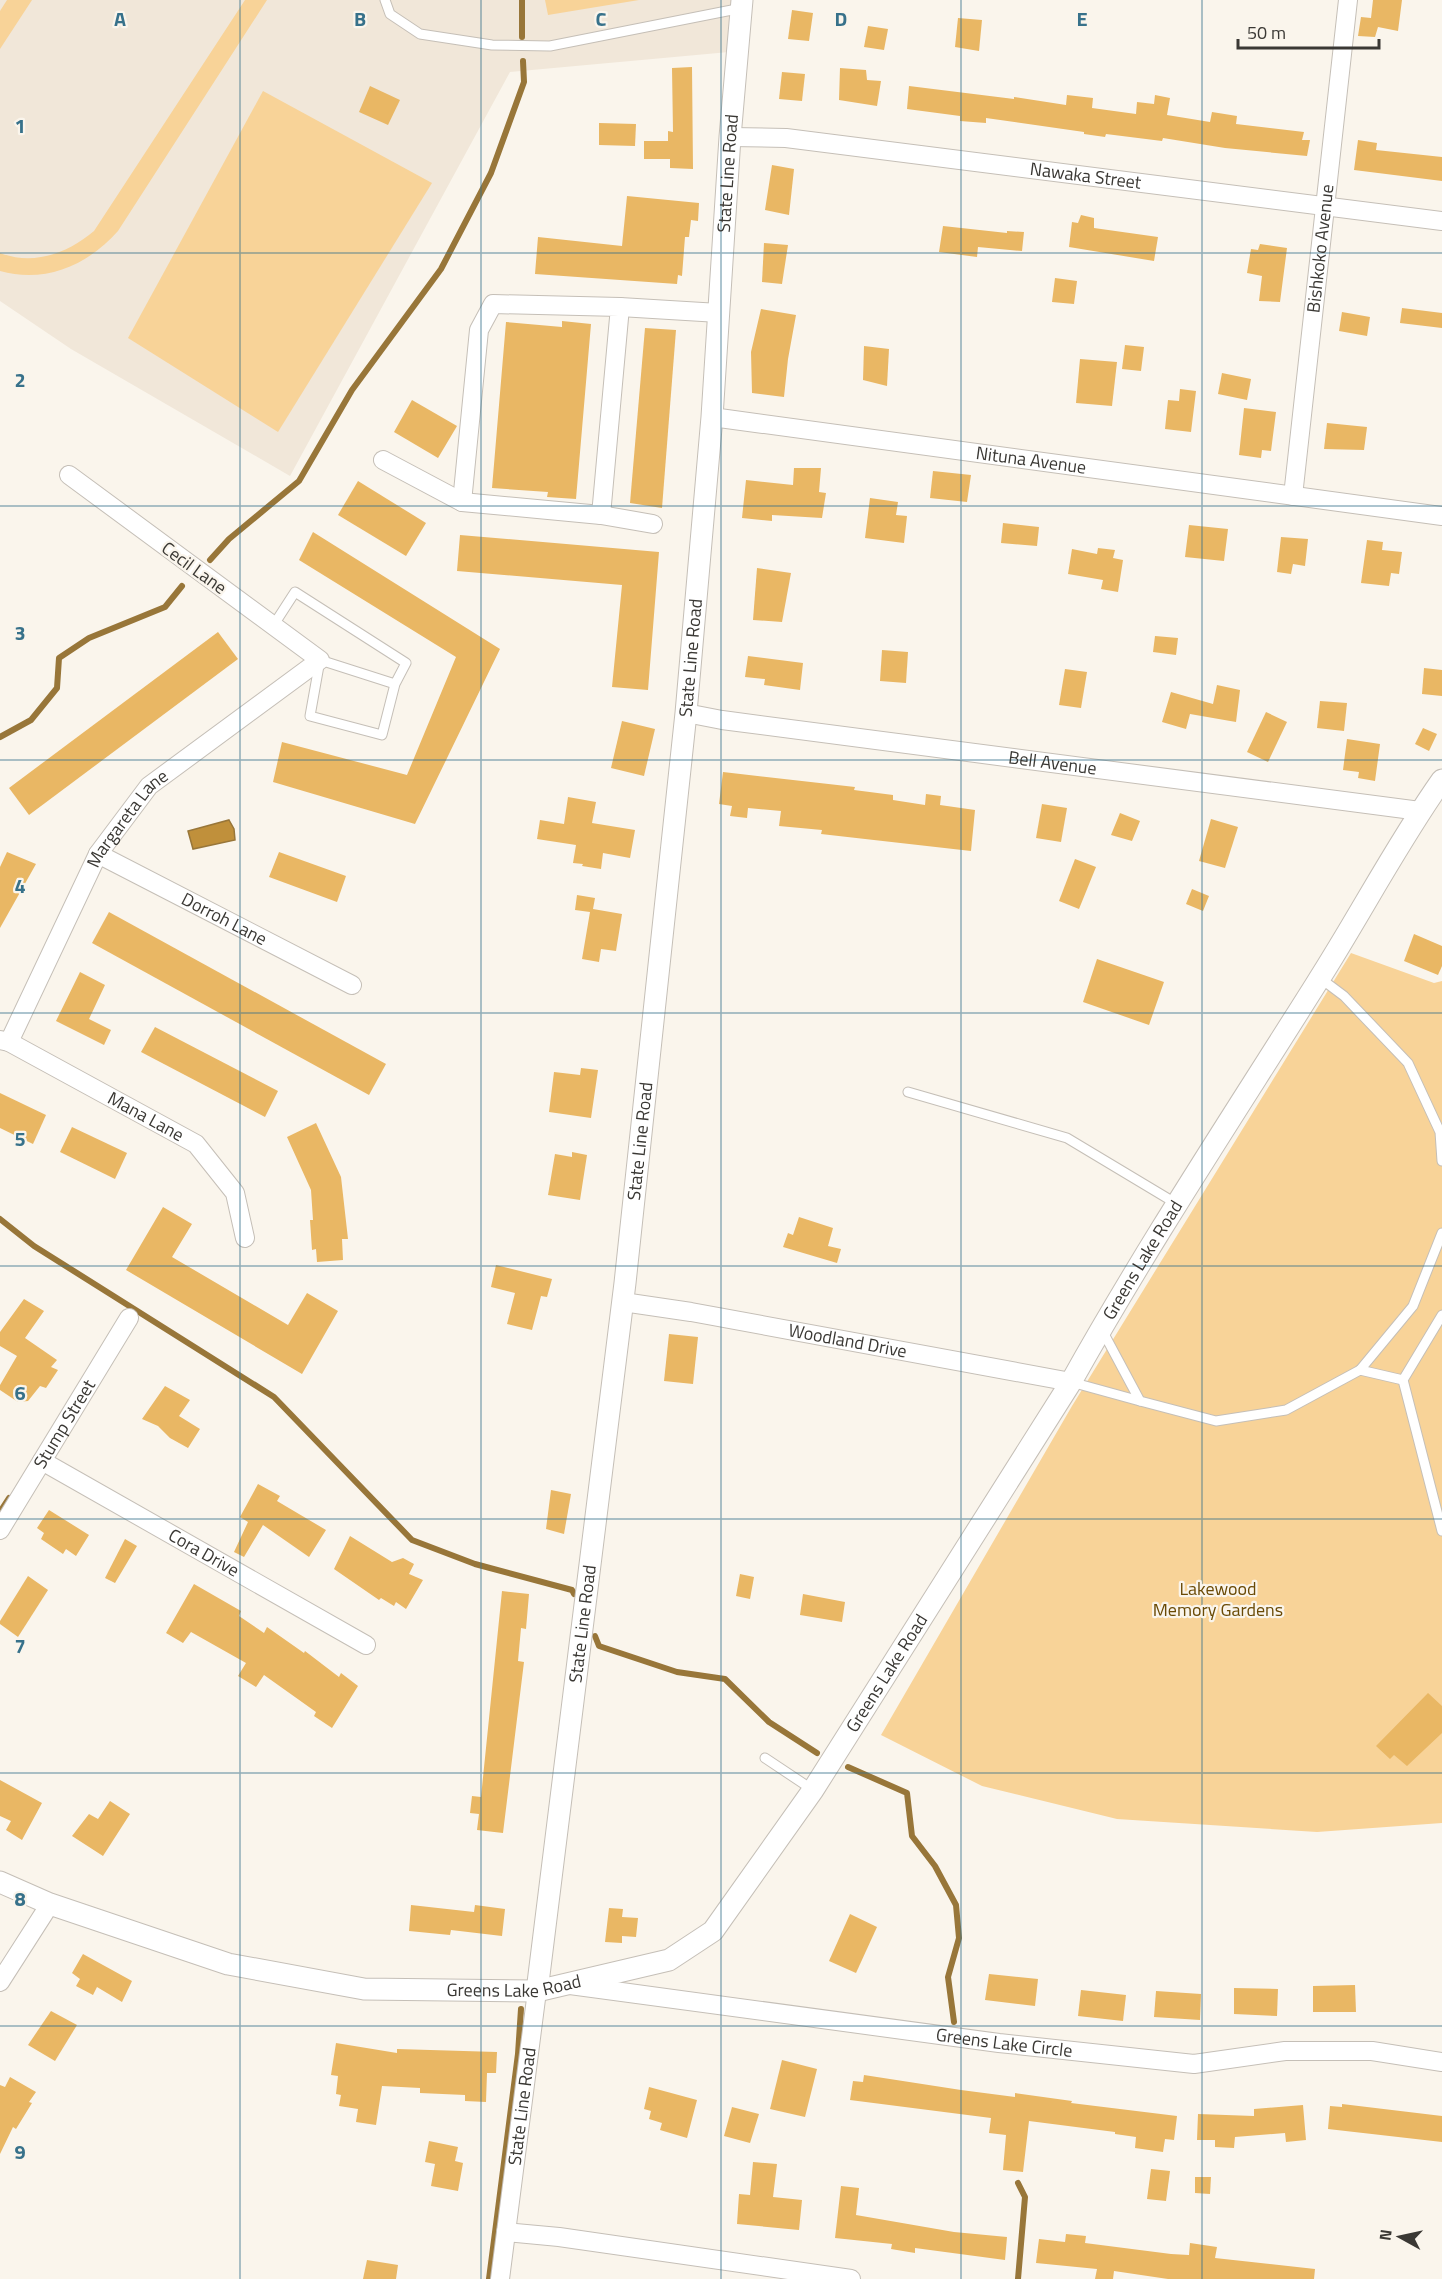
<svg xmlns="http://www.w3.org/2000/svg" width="1442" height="2279" viewBox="0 0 1442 2279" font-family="'Titillium Web',sans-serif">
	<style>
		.built { fill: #f1e7d9 }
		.green { fill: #f8d398 }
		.water { fill: #c0903b; stroke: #987639; stroke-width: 1.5 }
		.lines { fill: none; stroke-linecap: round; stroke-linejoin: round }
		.stream { stroke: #987639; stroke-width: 6 }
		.building { fill: #e9b764 }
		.service-casing { stroke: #c5bfb7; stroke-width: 11 }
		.minor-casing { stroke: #c5bfb7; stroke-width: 20 }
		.tertiary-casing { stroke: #c5bfb7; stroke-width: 23 }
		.service { stroke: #fff; stroke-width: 9 }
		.minor { stroke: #fff; stroke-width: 18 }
		.tertiary { stroke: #fff; stroke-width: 21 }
		.grid { fill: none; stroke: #37718a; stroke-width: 1.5; stroke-opacity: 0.55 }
		.labels { text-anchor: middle; stroke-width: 4.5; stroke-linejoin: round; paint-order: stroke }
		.street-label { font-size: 18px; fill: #3a3834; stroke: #faf5ec }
		.park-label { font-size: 18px; fill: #6a4a05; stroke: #faf5ec }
		.grid-label { font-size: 20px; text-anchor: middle; font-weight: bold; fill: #37718a; stroke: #faf5ec; stroke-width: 4.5; stroke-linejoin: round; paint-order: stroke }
	</style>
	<rect width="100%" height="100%" fill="#faf5ec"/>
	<polygon class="built" points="0,0 733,0 729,52 510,72 290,476 71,349 0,301"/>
	<g class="green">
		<polygon points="7,0 32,0 0,49 0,11"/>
		<path d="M245,0h22l-149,231c-30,34 -73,53 -118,40v-18c34,13 68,0 94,-22z"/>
		<polygon points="545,0 639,0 548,15"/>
		<polygon points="263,91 432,183 278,432 128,338"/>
		<polygon points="1351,953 1434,983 1442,981 1442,1823 1317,1832 1117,1819 982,1786 881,1735 1072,1406"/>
	</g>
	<polygon class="water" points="229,820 234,829 235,840 193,849 188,831"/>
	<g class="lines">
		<g class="stream">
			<polyline points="522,0 522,37"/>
			<polyline points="210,560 229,539 299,481 352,390 441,269 491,173 524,82 523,61"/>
			<polyline points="0,737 31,720 57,688 59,658 89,638 165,607 182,586"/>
			<polyline points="0,1219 34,1246 274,1397 412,1540 475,1564 572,1590 574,1594"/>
			<polyline points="0,1512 9,1498"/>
			<polyline points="595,1636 599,1646 677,1672 725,1679 769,1722 817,1753"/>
			<polyline points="848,1767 907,1793 912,1836 935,1866 956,1905 959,1938 948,1977 954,2022"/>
			<polyline points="489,2279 518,2054 521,2009"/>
			<polyline points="1018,2279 1025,2197 1018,2183"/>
		</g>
	</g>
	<g class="building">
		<polygon points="1373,0 1402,0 1398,31 1378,27 1375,37 1358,36 1361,17 1371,18"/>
		<polygon points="792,10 813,13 809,41 788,39"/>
		<polygon points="958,18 982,20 979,51 955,47"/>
		<polygon points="868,26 888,29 884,50 864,47"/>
		<polygon points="692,67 693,169 670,168 670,159 644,159 644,141 668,141 668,131 673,132 672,68"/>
		<polygon points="840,68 866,70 867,80 881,81 877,106 839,100"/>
		<polygon points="782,72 805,74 802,101 779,99"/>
		<polygon points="370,86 400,100 388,125 359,112"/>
		<polygon points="909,86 1014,99 1014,97 1066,105 1067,95 1093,98 1092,108 1136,114 1137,102 1154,104 1155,95 1170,98 1167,115 1210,122 1212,112 1237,116 1236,124 1304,132 1302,140 1310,140 1307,156 1225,148 1163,138 1162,141 1106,134 1105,137 1084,134 1084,132 986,118 986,123 960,121 960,116 907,109"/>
		<polygon points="599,123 636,124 635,146 599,145"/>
		<polygon points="1358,140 1377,143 1376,150 1442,157 1442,181 1354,170"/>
		<polygon points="772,165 794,169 789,215 765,210"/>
		<polygon points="627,196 699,203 698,221 691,220 689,237 685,237 682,276 678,275 677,284 535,274 538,237 622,246"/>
		<polygon points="1081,215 1094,218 1094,228 1158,237 1154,261 1069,247 1072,222 1078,223"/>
		<polygon points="943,226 1007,233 1007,231 1024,232 1022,251 978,247 977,257 939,252"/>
		<polygon points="764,243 788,245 782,284 762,282"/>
		<polygon points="1260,244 1287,248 1280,302 1259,301 1262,276 1247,273 1251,249 1258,250"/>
		<polygon points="1055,278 1077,281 1074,304 1052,302"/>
		<polygon points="1402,308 1442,313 1442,328 1400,323"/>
		<polygon points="761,309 796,315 788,359 784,397 752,393 751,352"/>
		<polygon points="1342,312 1370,317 1367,336 1339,331"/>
		<polygon points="562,321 591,324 576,499 547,497 548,492 492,488 506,322 562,327"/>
		<polygon points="645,328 676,330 662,508 630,503"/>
		<polygon points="1125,345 1144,347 1141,371 1122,369"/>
		<polygon points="864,346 889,349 887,386 863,380"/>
		<polygon points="1080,359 1117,362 1112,406 1076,403"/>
		<polygon points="1222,373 1251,379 1247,400 1218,394"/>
		<polygon points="1180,389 1196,391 1191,432 1165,429 1168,400 1179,401"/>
		<polygon points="412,400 457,426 438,458 394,432"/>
		<polygon points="1244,408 1276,412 1271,451 1262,450 1261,458 1239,455"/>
		<polygon points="1327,423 1367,427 1364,450 1324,449"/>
		<polygon points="794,468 821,468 819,492 826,493 822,518 772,515 772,521 742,518 746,480 793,485"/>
		<polygon points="933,471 971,475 967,502 930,498"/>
		<polygon points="358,481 426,523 406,556 338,515"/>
		<polygon points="870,498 898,502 896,515 907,516 904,543 865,538"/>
		<polygon points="1003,523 1039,527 1037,546 1001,543"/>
		<polygon points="1189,525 1228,529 1224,561 1185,557"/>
		<polygon points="313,532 500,649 415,824 273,782 282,742 407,775 456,657 299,560"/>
		<polygon points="460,535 659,552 648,690 612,687 622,585 457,571"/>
		<polygon points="1281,537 1308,539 1305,566 1293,564 1291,574 1277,572"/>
		<polygon points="1367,540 1383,542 1382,550 1402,552 1399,574 1391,573 1389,586 1361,583"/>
		<polygon points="1098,548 1115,550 1113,558 1123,560 1118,592 1101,589 1103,580 1068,574 1072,549 1097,554"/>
		<polygon points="757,568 791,573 782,622 753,620"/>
		<polygon points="218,632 238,659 29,815 9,788"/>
		<polygon points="1155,636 1178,638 1176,655 1153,652"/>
		<polygon points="882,650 908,652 906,683 880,681"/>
		<polygon points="748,656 803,663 800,690 764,685 765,679 745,677"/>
		<polygon points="1424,668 1442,670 1442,696 1422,694"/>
		<polygon points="1065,669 1087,672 1081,708 1059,705"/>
		<polygon points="1217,685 1240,690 1236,722 1190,714 1186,729 1162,722 1171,692 1213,704"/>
		<polygon points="1320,701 1347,703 1344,731 1317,728"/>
		<polygon points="1266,712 1287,722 1268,762 1247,752"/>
		<polygon points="622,721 655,729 644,776 611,768"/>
		<polygon points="1423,728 1437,734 1429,751 1415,744"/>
		<polygon points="1347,739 1380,744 1375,781 1358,778 1359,772 1343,770"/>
		<polygon points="723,772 855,787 854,790 893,795 893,800 925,805 926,794 941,796 940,805 975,810 971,851 821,834 822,830 779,826 781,811 748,808 747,818 730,816 732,806 719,804"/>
		<polygon points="568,797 596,802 592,823 635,830 630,858 603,853 601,869 582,866 583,864 573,863 576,845 537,839 540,820 564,824"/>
		<polygon points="1042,804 1067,808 1061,842 1036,838"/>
		<polygon points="1120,813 1140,821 1132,841 1111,835"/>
		<polygon points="1211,819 1238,827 1225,868 1199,861"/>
		<polygon points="7,852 36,864 0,928 0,867"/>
		<polygon points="279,852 346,876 337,902 269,877"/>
		<polygon points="1075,859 1096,867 1079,909 1059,901"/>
		<polygon points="1192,889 1209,896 1203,911 1186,904"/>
		<polygon points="577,895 595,898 593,909 622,914 616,951 601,949 599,962 582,959 590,912 575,910"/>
		<polygon points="109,912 386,1064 369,1095 92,943"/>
		<polygon points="1414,934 1442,946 1442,966 1438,975 1404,961"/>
		<polygon points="1097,959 1164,982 1149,1025 1083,1002"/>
		<polygon points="80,972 105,985 89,1019 111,1030 104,1045 56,1021"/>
		<polygon points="155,1027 278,1091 265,1117 141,1052"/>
		<polygon points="581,1068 598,1070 591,1118 549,1112 554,1072 580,1075"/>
		<polygon points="0,1093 46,1115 33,1144 0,1128"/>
		<polygon points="316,1123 341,1177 348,1239 342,1239 343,1260 317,1262 316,1249 312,1250 310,1220 313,1220 311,1190 287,1137"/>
		<polygon points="72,1127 127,1153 115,1179 60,1152"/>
		<polygon points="572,1152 587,1155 580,1200 548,1195 555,1154 572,1157"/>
		<polygon points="163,1207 192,1224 172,1257 288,1325 307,1293 338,1311 302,1374 126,1270"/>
		<polygon points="799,1217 833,1228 828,1246 841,1249 837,1263 783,1247 788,1233 793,1235"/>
		<polygon points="496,1265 552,1279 547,1297 541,1296 532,1330 507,1324 515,1293 491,1287"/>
		<polygon points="24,1299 44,1311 25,1338 57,1360 51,1367 58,1370 46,1388 40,1386 28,1401 18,1402 0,1390 0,1385 17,1356 0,1346 0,1332"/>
		<polygon points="669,1334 698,1337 693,1384 664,1381"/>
		<polygon points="165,1386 190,1400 179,1416 200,1429 188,1448 170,1438 158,1426 142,1419"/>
		<polygon points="258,1484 280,1496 277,1501 326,1530 309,1557 263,1525 244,1557 234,1552 248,1522 240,1517"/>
		<polygon points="551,1490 571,1494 564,1534 546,1529"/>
		<polygon points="49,1510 89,1535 76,1556 66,1549 63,1554 41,1539 44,1533 37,1528"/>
		<polygon points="350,1536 392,1562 403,1558 414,1564 409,1574 423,1580 406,1609 396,1602 394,1606 381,1598 379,1600 334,1569"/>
		<polygon points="125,1539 137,1546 115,1583 105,1578"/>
		<polygon points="740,1574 754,1577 750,1599 736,1596"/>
		<polygon points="28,1576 48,1590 18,1637 0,1624 0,1621"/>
		<polygon points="194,1584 241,1611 239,1616 264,1633 267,1627 304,1653 305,1651 339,1677 341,1673 358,1686 332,1728 314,1716 316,1712 264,1675 256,1687 238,1676 246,1663 191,1632 183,1643 166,1633"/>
		<polygon points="502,1591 529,1594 526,1629 521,1628 518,1661 524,1662 503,1833 477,1830 479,1814 470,1813 472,1796 481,1797"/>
		<polygon points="803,1594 845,1602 842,1622 800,1615"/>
		<polygon points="1428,1693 1442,1706 1442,1733 1407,1766 1394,1755 1390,1759 1376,1746"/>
		<polygon points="0,1780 42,1803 22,1840 6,1830 11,1821 0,1816"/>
		<polygon points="110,1801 130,1814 103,1856 72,1836 89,1814 98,1819"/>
		<polygon points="411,1905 474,1912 475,1905 505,1909 502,1936 451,1930 450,1935 409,1931"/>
		<polygon points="609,1908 623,1909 622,1917 638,1918 636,1937 622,1936 622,1943 605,1942"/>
		<polygon points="850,1914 877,1927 856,1973 829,1961"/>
		<polygon points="83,1954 132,1981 122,2002 97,1987 93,1995 76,1986 80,1979 72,1973"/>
		<polygon points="989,1974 1038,1979 1035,2006 985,2000"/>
		<polygon points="1355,1985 1356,2012 1313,2012 1313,1986"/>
		<polygon points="1234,1988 1278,1989 1277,2016 1234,2014"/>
		<polygon points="1081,1990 1126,1995 1123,2021 1078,2016"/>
		<polygon points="1156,1991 1201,1994 1200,2020 1154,2017"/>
		<polygon points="51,2011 77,2025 55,2061 28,2045"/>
		<polygon points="336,2043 397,2053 397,2049 497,2052 496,2073 487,2073 486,2102 465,2101 465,2095 420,2093 420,2088 382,2086 376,2125 356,2122 358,2109 339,2106 341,2095 336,2094 338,2076 331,2075"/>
		<polygon points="782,2060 817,2069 805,2117 770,2109"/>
		<polygon points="864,2075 961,2090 1015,2097 1015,2093 1072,2101 1071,2103 1177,2116 1174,2140 1165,2139 1163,2152 1135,2148 1136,2137 1115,2134 1115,2132 1029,2121 1023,2172 1003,2170 1006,2135 989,2133 991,2118 850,2100 853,2081 863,2082"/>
		<polygon points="10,2077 36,2092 29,2102 32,2103 16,2129 13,2127 0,2154 0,2085 5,2087"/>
		<polygon points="649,2087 697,2100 687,2138 660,2130 662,2123 649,2119 651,2111 644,2109"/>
		<polygon points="1342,2104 1442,2116 1442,2142 1328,2129 1330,2106 1342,2107"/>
		<polygon points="1303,2105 1306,2140 1286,2142 1285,2133 1235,2137 1234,2148 1215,2147 1215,2140 1197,2140 1198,2114 1254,2116 1254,2109"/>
		<polygon points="732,2107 759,2114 750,2143 724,2136"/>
		<polygon points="429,2141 458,2147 455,2161 463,2163 458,2191 431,2186 435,2164 425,2162"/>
		<polygon points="753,2162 777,2164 773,2197 802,2200 799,2230 737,2224 739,2194 750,2195"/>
		<polygon points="1151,2169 1170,2171 1166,2201 1147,2199"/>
		<polygon points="1195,2177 1211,2177 1210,2194 1195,2193"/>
		<polygon points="841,2186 859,2188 856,2215 954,2232 1007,2237 1005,2260 915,2248 915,2253 891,2249 892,2244 835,2238"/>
		<polygon points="1066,2234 1086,2236 1085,2243 1171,2254 1189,2255 1190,2243 1217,2247 1215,2258 1315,2269 1314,2279 1168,2279 1114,2271 1113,2279 1095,2279 1097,2269 1036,2263 1039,2239 1065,2242"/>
		<polygon points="367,2260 398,2265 396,2279 363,2279"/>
	</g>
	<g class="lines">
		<g class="service-casing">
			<g id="service">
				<polyline points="385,0 390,14 420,34 492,45 550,46 742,8"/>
				<polyline points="273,626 295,592 406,663 395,684 382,735 310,716 320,660 395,684"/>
				<polyline points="1320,978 1344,996 1408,1063 1440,1132 1442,1161"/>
				<polyline points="908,1092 1067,1138 1177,1204"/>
				<polyline points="1442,1315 1403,1380 1442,1531"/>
				<polyline points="1102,1330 1140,1401 1216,1421 1286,1410 1360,1370 1403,1380"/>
				<polyline points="1360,1370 1413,1306 1442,1233"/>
				<polyline points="1071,1382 1140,1401"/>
				<polyline points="765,1758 813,1790"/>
			</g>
		</g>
		<g class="minor-casing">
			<g id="minor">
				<path id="s1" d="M730,137l56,1 656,83"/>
				<polyline points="620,307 719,313"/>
				<path id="s2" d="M712,417l730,99"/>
				<polyline points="383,460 462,502 601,515 653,524"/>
				<path id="s3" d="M1293,496l55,-496"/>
				<polyline points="462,502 479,330 493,304 620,307 601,515"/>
				<path id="s4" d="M686,713l36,7 698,91"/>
				<path id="s5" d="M98,854l254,131"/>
				<path id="s6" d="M0,1040l9,2 187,102 39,49 10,45"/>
				<path id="s7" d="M9,1042l89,-188 51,-68 171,-126 -251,-185"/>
				<path id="s8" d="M623,1302l68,10 380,70"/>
				<path id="s9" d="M42,1461l324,184"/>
				<path id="s10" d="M0,1530l129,-212"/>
				<polyline points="0,1982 50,1904"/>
				<path id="s11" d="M570,1985l429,58 195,21 91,-13h87l70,11"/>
				<polyline points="506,2232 559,2237 851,2279"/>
				<path id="s12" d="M500,2279l37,-288"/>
			</g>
		</g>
		<g class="tertiary-casing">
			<g id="tertiary">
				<path id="s13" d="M0,1882l50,22 178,60 136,25 173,2 132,-31 44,-29 100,-141 258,-408c76,-136 162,-266 245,-398 43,-67 80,-139 126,-204"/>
				<path id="s14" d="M537,1991l88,-708 61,-570 26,-296 18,-280 12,-137"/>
			</g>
		</g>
		<use href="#service" class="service"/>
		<use href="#minor" class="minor"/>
		<use href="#tertiary" class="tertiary"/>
	</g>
	<path class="grid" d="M240,0v2279M481,0v2279M721,0v2279M961,0v2279M1202,0v2279M0,253h1442M0,506h1442M0,760h1442M0,1013h1442M0,1266h1442M0,1519h1442M0,1773h1442M0,2026h1442"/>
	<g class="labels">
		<g class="street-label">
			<text dy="6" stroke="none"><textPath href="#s14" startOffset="1828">State Line Road</textPath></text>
			<text dy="6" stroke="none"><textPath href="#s1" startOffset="358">Nawaka Street</textPath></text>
			<text dy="6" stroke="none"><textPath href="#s3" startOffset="249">Bishkoko Avenue</textPath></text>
			<text dy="6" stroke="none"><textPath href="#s2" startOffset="322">Nituna Avenue</textPath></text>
			<text transform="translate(194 568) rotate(36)" y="6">Cecil Lane</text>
			<text dy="6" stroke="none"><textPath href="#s14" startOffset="1342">State Line Road</textPath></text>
			<text dy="6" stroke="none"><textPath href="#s4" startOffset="370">Bell Avenue</textPath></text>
			<text dy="6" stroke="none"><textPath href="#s7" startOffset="254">Margareta Lane</textPath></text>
			<text dy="6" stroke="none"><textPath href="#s5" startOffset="142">Dorroh Lane</textPath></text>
			<text dy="6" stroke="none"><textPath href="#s6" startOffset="165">Mana Lane</textPath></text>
			<text dy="6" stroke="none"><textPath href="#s14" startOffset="856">State Line Road</textPath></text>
			<text dy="6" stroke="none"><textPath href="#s13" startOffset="1539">Greens Lake Road</textPath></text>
			<text dy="6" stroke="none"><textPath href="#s8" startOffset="228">Woodland Drive</textPath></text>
			<text dy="6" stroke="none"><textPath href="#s10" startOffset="124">Stump Street</textPath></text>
			<text dy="6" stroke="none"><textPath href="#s9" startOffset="186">Cora Drive</textPath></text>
			<text dy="6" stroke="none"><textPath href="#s14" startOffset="370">State Line Road</textPath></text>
			<text dy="6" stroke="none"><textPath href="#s13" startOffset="1053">Greens Lake Road</textPath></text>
			<text dy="6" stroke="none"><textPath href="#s13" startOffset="531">Greens Lake Road</textPath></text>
			<text dy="6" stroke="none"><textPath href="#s11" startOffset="438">Greens Lake Circle</textPath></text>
			<text dy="6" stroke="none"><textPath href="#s12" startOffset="174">State Line Road</textPath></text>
		</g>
		<g class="park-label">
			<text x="1218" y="1595">Lakewood<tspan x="1218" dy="21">Memory Gardens</tspan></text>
		</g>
	</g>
	<g class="grid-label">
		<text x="120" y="26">A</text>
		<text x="360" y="26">B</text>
		<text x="601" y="26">C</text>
		<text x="841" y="26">D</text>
		<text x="1082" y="26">E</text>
		<text x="20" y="133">1</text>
		<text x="20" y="387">2</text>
		<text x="20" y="640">3</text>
		<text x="20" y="893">4</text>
		<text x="20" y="1146">5</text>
		<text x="20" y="1400">6</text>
		<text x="20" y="1653">7</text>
		<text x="20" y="1906">8</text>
		<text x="20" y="2159">9</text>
	</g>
	<g transform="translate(1400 2237) rotate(278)" stroke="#faf5ec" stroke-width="4.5" paint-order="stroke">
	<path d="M0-4.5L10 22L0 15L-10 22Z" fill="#3a3834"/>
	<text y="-9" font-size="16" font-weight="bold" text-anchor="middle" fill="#3a3834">N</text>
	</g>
	<path d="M1238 39v9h141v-9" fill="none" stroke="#3a3834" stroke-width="3"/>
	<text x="1247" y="39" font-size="18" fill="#3a3834" stroke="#faf5ec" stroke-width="4.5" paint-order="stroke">50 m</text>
</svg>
